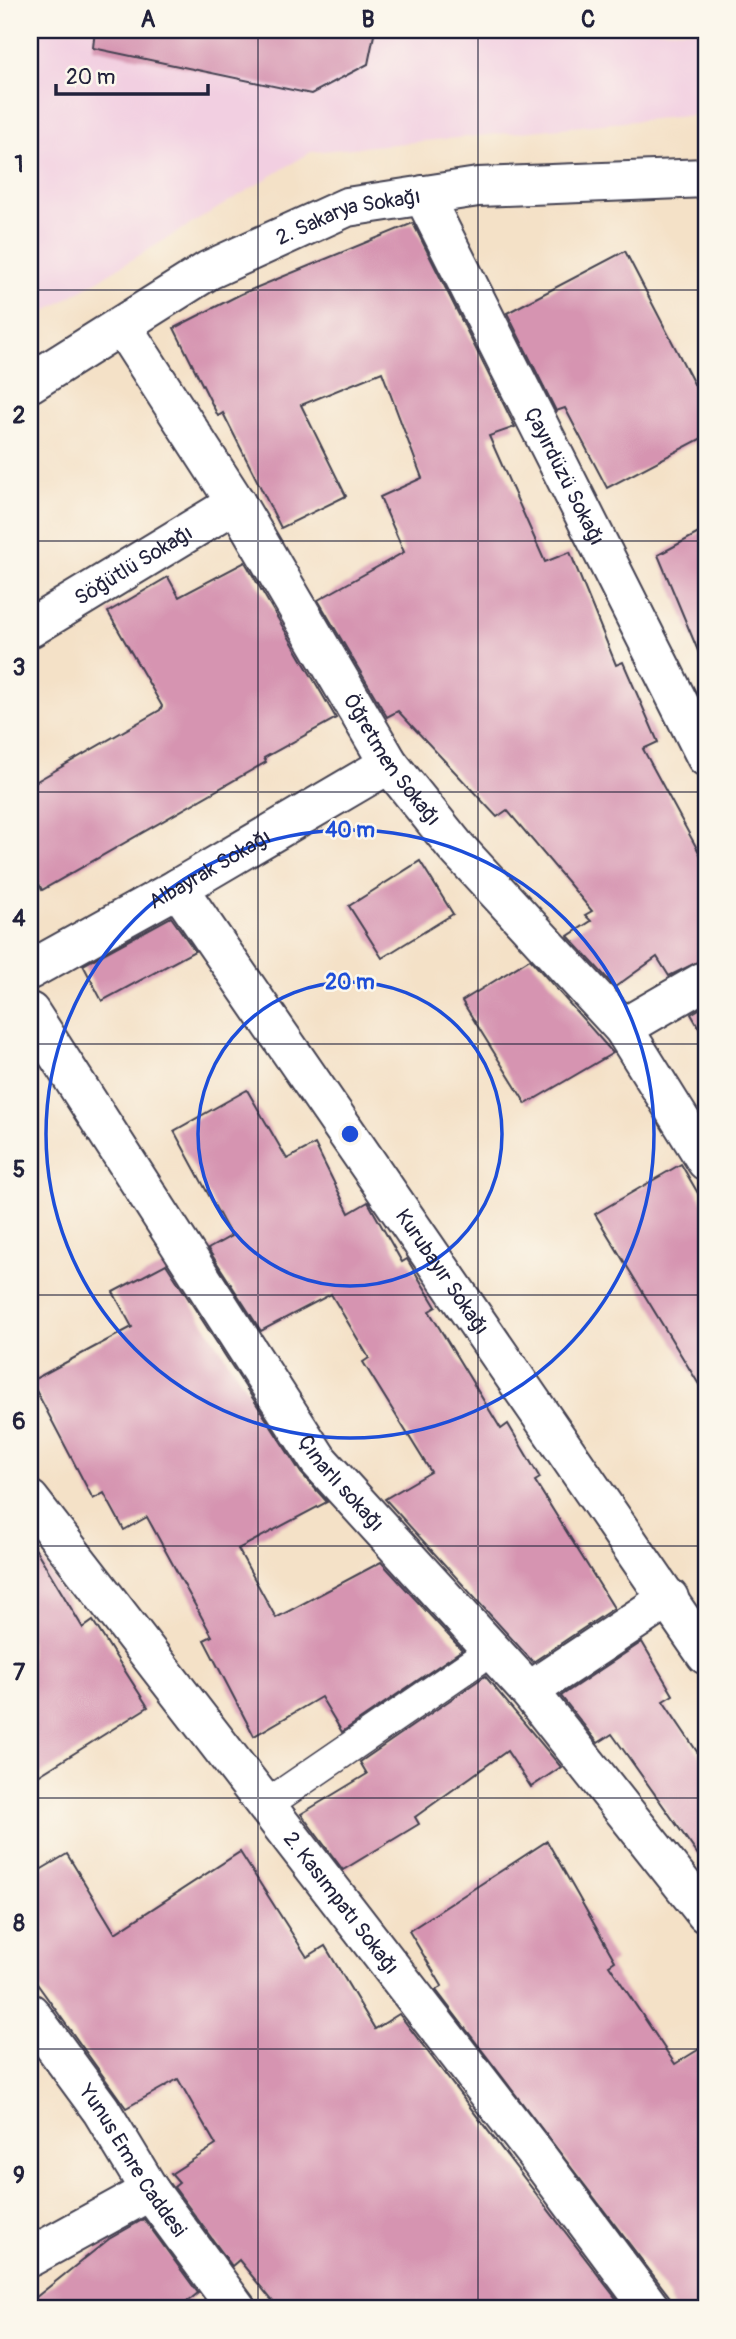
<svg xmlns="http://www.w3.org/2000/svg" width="736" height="2339" viewBox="0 0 736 2339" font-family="Pangolin,sans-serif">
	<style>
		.built { fill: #f2cfe1 }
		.building { fill: #d694b1 }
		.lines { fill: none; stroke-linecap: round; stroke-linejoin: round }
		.service-casing { stroke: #423f50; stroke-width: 33 }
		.minor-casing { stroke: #423f50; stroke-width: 42 }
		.tertiary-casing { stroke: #423f50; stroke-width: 42 }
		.service { stroke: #fff; stroke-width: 30 }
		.minor { stroke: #fff; stroke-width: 38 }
		.tertiary { stroke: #fff; stroke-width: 38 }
		.grid { fill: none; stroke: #22223b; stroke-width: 2; stroke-opacity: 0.55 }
		.ring { fill: none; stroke: #1d4ed8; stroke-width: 3.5 }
		.labels { text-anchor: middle; stroke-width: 5; stroke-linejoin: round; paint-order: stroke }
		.street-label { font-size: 21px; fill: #22223b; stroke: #fbf7ec }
		.centre { fill: #1d4ed8; stroke: #fbf7ec; stroke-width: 3.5 }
		.ring-label { font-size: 21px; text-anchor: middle; font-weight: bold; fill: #1d4ed8; stroke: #fbf7ec; stroke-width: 5; stroke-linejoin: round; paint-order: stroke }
		.neatline { fill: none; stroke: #22223b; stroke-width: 2.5 }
		.grid-label { font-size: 23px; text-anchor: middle; font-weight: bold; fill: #22223b }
	</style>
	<rect width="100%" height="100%" fill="#fbf7ec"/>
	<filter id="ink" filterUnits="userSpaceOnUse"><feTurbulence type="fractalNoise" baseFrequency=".0143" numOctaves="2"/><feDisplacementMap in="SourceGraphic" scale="14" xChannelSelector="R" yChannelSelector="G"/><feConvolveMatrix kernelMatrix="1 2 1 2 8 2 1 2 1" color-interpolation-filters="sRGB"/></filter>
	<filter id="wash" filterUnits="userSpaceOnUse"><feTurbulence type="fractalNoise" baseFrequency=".00686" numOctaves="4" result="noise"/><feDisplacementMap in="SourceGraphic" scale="28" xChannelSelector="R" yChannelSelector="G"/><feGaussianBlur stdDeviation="1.57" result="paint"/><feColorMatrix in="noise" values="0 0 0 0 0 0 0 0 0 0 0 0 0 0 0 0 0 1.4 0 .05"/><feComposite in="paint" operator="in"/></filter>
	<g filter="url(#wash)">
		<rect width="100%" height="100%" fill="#f4e1c7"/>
		<polygon class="built" points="30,30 706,30 706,114 311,152 30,321"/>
		<g id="blocks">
			<g class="building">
				<polygon points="95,30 375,30 368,64 311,94 93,48"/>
				<polygon points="413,223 515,427 489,436 545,562 570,552 616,665 623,662 658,742 643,749 706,865 706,958 669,976 657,957 615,987 568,936 591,921 585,915 592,911 507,810 497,817 398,711 387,717 318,600 404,552 380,497 422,478 382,372 301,405 346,496 281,528 223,413 218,416 174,328 241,294"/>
				<polygon points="625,251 706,407 706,436 607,488 565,408 556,411 507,313"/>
				<polygon points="706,529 706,670 658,555"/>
				<polygon points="245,562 336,718 264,758 266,762 42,890 30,867 30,785 160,710 162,706 108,612 168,577 179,597"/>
				<polygon points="420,861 453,914 382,958 349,906"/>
				<polygon points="171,917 195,951 102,1001 83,965"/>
				<polygon points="530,959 613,1053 526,1104 462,1001"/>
				<polygon points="706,1005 706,1040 691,1014"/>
				<polygon points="247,1090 287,1159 315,1144 349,1213 368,1202 402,1262 407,1259 436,1307 429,1311 501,1429 508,1424 540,1478 535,1481 614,1608 533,1662 385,1499 431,1472 363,1362 369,1358 331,1294 261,1331 208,1249 231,1236 174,1131"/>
				<polygon points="681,1164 706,1207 706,1396 595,1214"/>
				<polygon points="166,1264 301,1473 327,1502 238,1549 276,1618 381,1562 462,1650 342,1732 321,1697 254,1736 204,1640 212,1636 147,1517 124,1530 104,1493 93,1499 31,1381 132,1327 113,1292"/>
				<polygon points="30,1540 83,1628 93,1621 148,1707 30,1781"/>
				<polygon points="642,1642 673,1695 663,1701 706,1765 706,1866 612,1734 598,1743 561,1696"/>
				<polygon points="485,1676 561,1767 531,1787 507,1751 415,1817 419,1824 343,1870 301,1814 367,1774 360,1762"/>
				<polygon points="547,1841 615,1961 609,1965 675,2064 706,2045 706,2309 672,2309 669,2296 436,1990 442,1986 409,1931"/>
				<polygon points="240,1852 307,1957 325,1946 375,2029 399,2014 624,2309 279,2309 239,2260 232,2266 174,2187 179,2183 171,2174 216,2145 178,2079 126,2108 30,1974 30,1876 67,1854 115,1933"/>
				<polygon points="144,2219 198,2293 178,2309 30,2309 30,2302 109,2239"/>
			</g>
		</g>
	</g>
	<g filter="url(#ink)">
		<use href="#blocks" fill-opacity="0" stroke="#423f50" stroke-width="2"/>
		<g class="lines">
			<g class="service-casing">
				<polyline id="service" points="266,1805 492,1650"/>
			</g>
			<g class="minor-casing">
				<g id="minor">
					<path id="s1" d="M423,195l283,562"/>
					<path id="s2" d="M122,326l114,177 153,261 66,82 168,182 83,133"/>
					<path id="s3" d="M30,383l179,-113 138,-63 131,-20 228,-9"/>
					<path id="s4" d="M30,628l206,-125"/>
					<path id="s5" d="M178,888l528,767"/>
					<path id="s6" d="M30,970l148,-82 211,-124"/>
					<path id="s7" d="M30,1012l289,449 210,230 177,223"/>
					<polyline points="623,1028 706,980"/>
					<path id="s8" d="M30,1500l510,660 111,149"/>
					<polyline points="529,1691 669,1598"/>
					<polyline points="30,2257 150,2191"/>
				</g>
			</g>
			<g class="tertiary-casing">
				<g id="tertiary">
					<path id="s9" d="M30,2013l71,97 49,81 87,118"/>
				</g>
			</g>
			<use href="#service" class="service"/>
			<use href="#minor" class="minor"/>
			<use href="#tertiary" class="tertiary"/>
		</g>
	</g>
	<path class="grid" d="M258,30v2279M478,30v2279M30,290h676M30,541h676M30,792h676M30,1044h676M30,1295h676M30,1546h676M30,1798h676M30,2049h676"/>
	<g class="ring">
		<circle cx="350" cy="1134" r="152"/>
		<circle cx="350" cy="1134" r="304"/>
	</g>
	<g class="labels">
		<g class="street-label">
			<text dy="7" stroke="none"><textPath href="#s3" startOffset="362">2. Sakarya Sokağı</textPath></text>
			<text dy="7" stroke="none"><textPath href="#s1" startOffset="315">Çayırdüzü Sokağı</textPath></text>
			<text dy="7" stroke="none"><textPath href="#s4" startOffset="121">Söğütlü Sokağı</textPath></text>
			<text dy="7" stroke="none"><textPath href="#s2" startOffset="511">Öğretmen Sokağı</textPath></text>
			<text dy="7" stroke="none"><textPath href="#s6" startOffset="206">Albayrak Sokağı</textPath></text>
			<text dy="7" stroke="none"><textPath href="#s5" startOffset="466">Kurubayır Sokağı</textPath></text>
			<text dy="7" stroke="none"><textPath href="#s7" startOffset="565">Çınarlı sokağı</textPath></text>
			<text dy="7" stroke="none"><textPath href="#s8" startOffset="509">2. Kasımpatı Sokağı</textPath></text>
			<text dy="7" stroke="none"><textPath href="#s9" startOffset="180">Yunus Emre Caddesi</textPath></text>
		</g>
	</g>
	<circle cx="350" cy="1134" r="10" class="centre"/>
	<g class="ring-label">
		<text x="350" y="837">40 m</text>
		<text x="350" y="989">20 m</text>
	</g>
	<rect width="736" height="2339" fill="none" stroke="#fbf7ec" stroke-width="77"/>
	<path d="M56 84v10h152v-10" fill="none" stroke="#22223b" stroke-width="3.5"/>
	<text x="66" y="84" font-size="21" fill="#22223b" stroke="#fbf7ec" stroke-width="5" paint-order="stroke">20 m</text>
	<rect x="38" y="38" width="660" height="2262" class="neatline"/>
	<g class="grid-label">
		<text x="148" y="27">A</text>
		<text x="368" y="27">B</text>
		<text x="588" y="27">C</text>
		<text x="19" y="172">1</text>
		<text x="19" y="423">2</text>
		<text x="19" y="675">3</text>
		<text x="19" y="926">4</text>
		<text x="19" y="1177">5</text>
		<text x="19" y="1429">6</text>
		<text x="19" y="1680">7</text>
		<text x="19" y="1931">8</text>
		<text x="19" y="2183">9</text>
	</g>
</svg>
